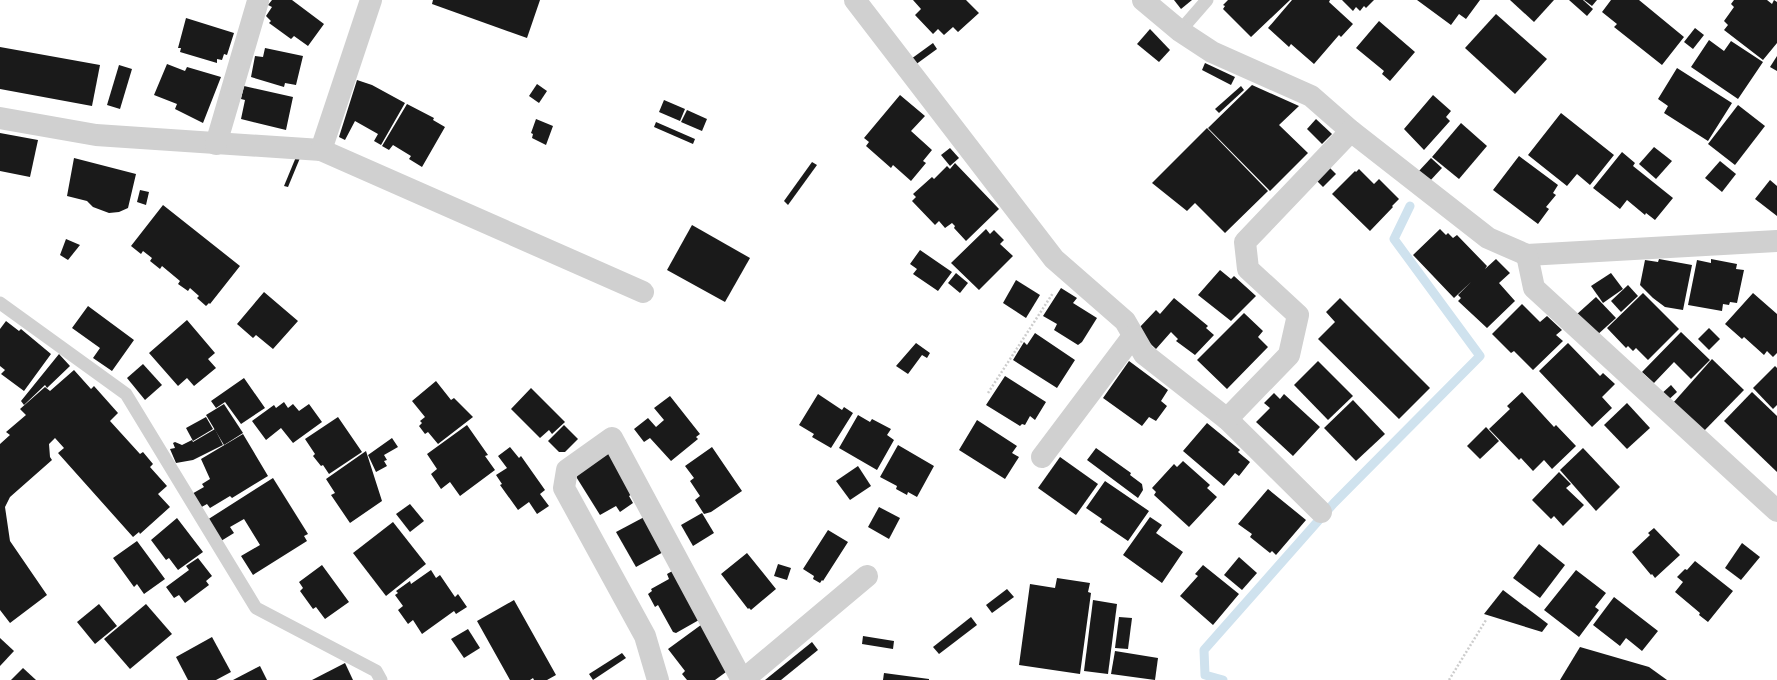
<svg xmlns="http://www.w3.org/2000/svg" width="1777" height="680" viewBox="0 0 1777 680" font-family="'PT Sans Narrow',sans-serif">
	<style>
		.lines { fill: none; stroke-linecap: round; stroke-linejoin: round }
		.stream { stroke: #cfe2ee; stroke-width: 9 }
		.building { fill: #1a1a1a }
		.path { stroke: #cdcdcd; stroke-width: 2.5; stroke-dasharray: 2 2; stroke-linecap: butt }
		.lane { stroke: #d0d0d0; stroke-width: 13 }
		.street { stroke: #d0d0d0; stroke-width: 22 }
	</style>
	<rect width="100%" height="100%" fill="#fff"/>
	<g class="lines">
		<polyline class="stream" points="1223,680 1205,675 1204,650 1334,503 1480,356 1394,239 1410,206"/>
	</g>
	<g class="building">
		<polygon points="272,0 292,0 324,24 308,46 294,36 291,39 269,23 271,21 266,16 272,7 268,5"/>
		<polygon points="433,0 540,0 527,38 432,4"/>
		<polygon points="913,0 966,0 979,13 958,32 953,27 944,35 938,29 933,34 915,15 921,9"/>
		<polygon points="1174,0 1192,0 1181,9"/>
		<polygon points="1228,0 1290,0 1251,37 1223,9 1225,6 1223,5"/>
		<polygon points="1292,0 1330,0 1329,2 1353,24 1341,37 1339,35 1314,64 1291,44 1289,47 1268,28"/>
		<polygon points="1342,0 1374,0 1366,8 1364,6 1360,11 1356,7 1353,11"/>
		<polygon points="1417,0 1480,0 1466,19 1459,14 1451,25"/>
		<polygon points="1510,0 1554,0 1534,22"/>
		<polygon points="1569,0 1583,0 1593,9 1587,16"/>
		<polygon points="1584,0 1597,0 1592,6"/>
		<polygon points="1611,0 1639,0 1684,37 1662,65 1614,27 1617,24 1602,12"/>
		<polygon points="1734,0 1767,0 1772,4 1774,0 1777,2 1777,43 1763,60 1724,30 1728,25 1724,21 1734,7 1731,4"/>
		<polygon points="1496,14 1547,59 1515,94 1465,48"/>
		<polygon points="186,18 234,33 227,55 224,54 222,60 217,59 217,63 180,52 181,48 178,48"/>
		<polygon points="1379,21 1415,52 1390,81 1382,74 1384,71 1356,48"/>
		<polygon points="1695,28 1704,35 1693,49 1684,42"/>
		<polygon points="1150,29 1170,50 1159,62 1137,44"/>
		<polygon points="1709,40 1724,51 1731,41 1763,62 1738,99 1691,67"/>
		<polygon points="933,43 937,49 915,65 911,59"/>
		<polygon points="0,47 100,65 92,106 0,89"/>
		<polygon points="265,48 303,56 296,85 285,83 284,87 251,77 255,56 263,57"/>
		<polygon points="1777,56 1777,71 1770,67"/>
		<polygon points="1205,63 1235,77 1231,85 1202,70"/>
		<polygon points="167,64 185,71 187,67 221,77 203,123 175,109 177,104 154,95"/>
		<polygon points="119,65 132,69 120,109 107,105"/>
		<polygon points="1677,68 1732,103 1708,141 1664,113 1668,106 1658,99"/>
		<polygon points="357,80 372,85 405,103 381,145 374,141 378,134 355,121 345,140 339,137"/>
		<polygon points="537,84 547,91 539,103 529,96"/>
		<polygon points="1252,85 1299,106 1279,125 1308,153 1270,191 1208,128"/>
		<polygon points="244,86 293,97 286,130 241,119 245,100 241,99"/>
		<polygon points="1241,86 1244,90 1219,113 1215,109"/>
		<polygon points="900,95 925,116 911,131 932,150 923,161 926,163 911,181 893,165 891,168 866,146 869,142 864,138"/>
		<polygon points="1433,95 1451,111 1446,117 1450,121 1424,150 1404,129"/>
		<polygon points="664,100 685,109 680,121 659,112"/>
		<polygon points="407,104 434,118 433,120 445,127 422,167 409,159 411,156 393,145 389,150 382,146"/>
		<polygon points="1738,105 1765,126 1735,165 1708,144"/>
		<polygon points="687,110 707,119 702,131 681,122"/>
		<polygon points="1561,113 1614,155 1590,185 1577,174 1567,186 1528,155"/>
		<polygon points="536,119 553,126 546,145 532,138 533,134 531,133"/>
		<polygon points="1316,119 1332,134 1322,144 1307,129"/>
		<polygon points="656,122 695,139 693,144 654,127"/>
		<polygon points="1461,123 1487,146 1459,179 1432,157"/>
		<polygon points="1207,128 1268,191 1225,233 1195,203 1187,211 1152,183"/>
		<polygon points="0,133 38,140 30,177 0,171"/>
		<polygon points="1654,147 1672,161 1656,179 1639,164"/>
		<polygon points="950,148 959,158 950,166 941,155"/>
		<polygon points="1622,152 1635,163 1633,166 1673,198 1655,220 1646,213 1645,215 1627,200 1620,209 1593,188"/>
		<polygon points="1519,156 1558,185 1553,193 1556,195 1546,207 1549,209 1538,224 1493,190"/>
		<polygon points="296,157 300,158 288,187 284,186"/>
		<polygon points="74,158 136,174 128,208 119,212 109,213 93,207 87,201 67,196"/>
		<polygon points="1431,158 1442,168 1428,183 1418,172"/>
		<polygon points="1720,161 1736,174 1722,192 1705,178"/>
		<polygon points="812,162 817,165 788,205 784,201"/>
		<polygon points="955,163 999,209 966,241 954,228 955,226 952,223 945,228 939,221 935,225 912,201 916,197 913,194 932,177 934,179 947,166 950,169"/>
		<polygon points="1330,168 1336,174 1323,187 1317,181"/>
		<polygon points="1359,169 1374,184 1379,179 1399,199 1392,206 1393,207 1370,231 1332,194 1355,171 1356,172"/>
		<polygon points="1770,180 1777,186 1777,216 1755,199"/>
		<polygon points="140,190 149,192 146,205 137,202"/>
		<polygon points="163,205 240,266 210,304 209,303 206,306 197,298 199,296 190,288 188,291 178,284 180,281 162,266 160,269 150,261 152,258 143,251 141,254 131,246"/>
		<polygon points="692,225 750,258 725,302 667,270"/>
		<polygon points="986,229 990,234 994,230 1004,240 1000,244 1013,256 979,290 951,263"/>
		<polygon points="1440,229 1446,235 1448,233 1453,238 1457,235 1487,266 1485,269 1496,259 1510,273 1499,283 1515,301 1487,328 1458,301 1461,298 1458,295 1471,282 1454,298 1413,255"/>
		<polygon points="66,239 80,245 68,260 60,255"/>
		<polygon points="920,250 952,272 938,291 913,274 917,269 910,264"/>
		<polygon points="1659,259 1692,265 1683,310 1665,307 1653,298 1640,285 1645,260 1658,262"/>
		<polygon points="1711,259 1737,264 1736,269 1744,270 1737,303 1730,302 1729,305 1723,304 1722,311 1688,305 1697,260 1711,263"/>
		<polygon points="1220,270 1231,279 1234,276 1256,296 1231,321 1198,295"/>
		<polygon points="956,273 968,283 960,293 948,283"/>
		<polygon points="1611,273 1623,289 1603,303 1591,286"/>
		<polygon points="1016,280 1040,295 1026,318 1003,303"/>
		<polygon points="1628,285 1638,296 1621,312 1611,301"/>
		<polygon points="1061,288 1077,298 1073,303 1097,318 1082,342 1078,345 1054,330 1057,324 1043,316"/>
		<polygon points="264,292 298,321 273,349 256,335 253,338 237,324"/>
		<polygon points="1643,293 1679,329 1648,360 1636,348 1633,351 1628,346 1626,348 1607,328"/>
		<polygon points="1753,293 1777,314 1777,353 1773,357 1767,351 1764,355 1744,337 1742,339 1725,324"/>
		<polygon points="1596,297 1616,318 1596,336 1576,315"/>
		<polygon points="1174,298 1208,326 1206,328 1214,335 1195,355 1176,341 1178,339 1171,332 1156,349 1140,334 1139,328 1156,310 1160,314"/>
		<polygon points="1340,298 1430,388 1399,419 1318,339 1335,322 1326,312"/>
		<polygon points="1522,304 1540,322 1547,316 1562,330 1556,335 1563,341 1533,370 1514,351 1511,353 1492,334"/>
		<polygon points="88,306 134,340 112,371 93,358 100,348 72,328"/>
		<polygon points="1244,313 1263,331 1258,337 1268,347 1227,389 1197,360"/>
		<polygon points="187,320 215,353 208,359 216,368 194,386 187,378 178,386 149,353"/>
		<polygon points="6,321 19,331 21,329 51,354 24,391 1,374 5,370 0,366 0,329"/>
		<polygon points="1709,328 1720,339 1709,350 1698,339"/>
		<polygon points="1681,332 1710,360 1691,379 1674,362 1654,383 1642,372"/>
		<polygon points="1035,333 1075,360 1057,388 1013,360 1024,342 1027,345"/>
		<polygon points="916,343 930,353 927,358 922,355 908,374 896,366"/>
		<polygon points="1568,343 1600,376 1603,373 1615,384 1602,397 1612,408 1592,427 1539,371"/>
		<polygon points="59,354 70,366 47,388 45,385 24,405 21,401"/>
		<polygon points="1712,359 1744,390 1703,432 1673,403"/>
		<polygon points="1129,361 1168,390 1161,401 1167,406 1156,421 1149,417 1142,426 1103,398"/>
		<polygon points="1318,361 1353,396 1328,420 1294,385"/>
		<polygon points="143,364 162,385 145,400 127,378"/>
		<polygon points="1775,366 1777,368 1777,405 1773,409 1753,388"/>
		<polygon points="74,370 91,389 94,386 118,413 110,421 140,454 143,452 153,464 150,467 167,486 158,494 170,507 140,534 139,532 133,537 58,453 64,448 55,438 49,444 50,457 52,460 10,497 5,507 10,541 47,595 10,623 0,610 0,444 10,435 6,432 26,415 20,409 45,387 50,391"/>
		<polygon points="1005,376 1046,402 1035,420 1030,416 1025,425 1022,424 1020,426 986,405"/>
		<polygon points="244,378 265,408 241,424 225,402 216,408 211,401"/>
		<polygon points="436,381 451,400 454,398 473,417 438,444 428,432 425,434 419,426 422,423 420,421 425,417 412,401"/>
		<polygon points="1671,385 1677,392 1665,403 1659,396"/>
		<polygon points="531,388 565,422 552,434 549,430 540,438 511,409"/>
		<polygon points="1522,392 1554,427 1556,425 1576,446 1552,469 1544,460 1533,471 1521,458 1519,460 1489,429 1510,409 1507,406"/>
		<polygon points="1752,392 1777,416 1777,472 1724,421"/>
		<polygon points="1274,393 1280,399 1284,394 1320,427 1293,456 1256,422 1270,408 1264,403"/>
		<polygon points="818,394 842,410 844,407 853,413 831,448 812,437 814,434 799,425"/>
		<polygon points="670,396 700,434 696,437 698,439 671,461 650,438 644,442 634,429 648,418 656,427 664,420 654,408"/>
		<polygon points="1353,400 1385,434 1356,461 1324,428"/>
		<polygon points="284,402 288,408 293,404 299,411 309,404 322,422 293,443 281,428 266,440 252,421 274,405 276,408"/>
		<polygon points="1627,403 1650,428 1627,449 1604,425"/>
		<polygon points="224,404 243,433 224,445 206,415"/>
		<polygon points="858,415 870,422 872,419 891,429 887,435 894,440 877,470 839,448"/>
		<polygon points="206,417 213,429 193,441 186,428"/>
		<polygon points="338,417 362,452 329,474 323,465 321,466 313,456 315,454 305,439"/>
		<polygon points="977,420 1017,446 1012,453 1019,457 1005,479 959,450"/>
		<polygon points="1207,423 1240,450 1238,452 1250,462 1239,476 1235,473 1224,486 1183,451"/>
		<polygon points="467,425 488,455 485,456 495,470 460,496 450,482 441,489 431,474 437,469 427,454"/>
		<polygon points="564,425 578,439 565,452 559,452 548,441"/>
		<polygon points="1486,427 1499,441 1480,459 1467,446"/>
		<polygon points="215,429 223,445 193,460 176,463 170,449 175,448 173,443 175,442 182,445 192,440 193,442"/>
		<polygon points="243,434 268,476 232,498 230,496 210,508 207,504 198,509 190,495 204,487 202,484 210,479 201,459"/>
		<polygon points="392,438 398,447 384,455 387,460 384,461 387,466 376,472 368,455"/>
		<polygon points="898,445 934,466 917,497 908,492 907,495 896,489 897,486 880,477"/>
		<polygon points="510,447 519,458 521,456 545,490 540,494 549,506 537,514 529,502 518,510 500,485 502,484 496,475 507,468 498,456"/>
		<polygon points="712,447 742,491 711,512 704,514 695,500 700,496 690,481 694,478 685,466"/>
		<polygon points="1096,448 1131,473 1130,475 1142,484 1143,490 1138,498 1087,460"/>
		<polygon points="1583,448 1620,487 1596,511 1560,470"/>
		<polygon points="366,451 382,501 350,523 331,495 335,493 326,479"/>
		<polygon points="611,452 636,492 629,496 633,503 620,512 616,506 600,515 575,475"/>
		<polygon points="1060,457 1098,484 1076,515 1038,488"/>
		<polygon points="1183,461 1210,485 1207,488 1217,497 1189,527 1154,495 1156,492 1152,488 1174,464 1177,467"/>
		<polygon points="858,466 871,486 850,500 836,481"/>
		<polygon points="1559,472 1571,484 1566,488 1584,505 1563,526 1554,516 1551,519 1532,500"/>
		<polygon points="273,478 308,534 304,536 307,541 253,575 241,556 260,545 244,519 230,527 234,533 221,541 207,520"/>
		<polygon points="1105,481 1149,511 1128,541 1100,522 1102,519 1086,508"/>
		<polygon points="1268,489 1306,520 1276,555 1272,551 1270,553 1250,537 1252,534 1238,524"/>
		<polygon points="410,504 424,521 410,532 396,514"/>
		<polygon points="879,507 900,518 889,539 868,527"/>
		<polygon points="702,513 714,533 693,546 681,525"/>
		<polygon points="648,515 667,550 636,567 616,532"/>
		<polygon points="1150,517 1162,525 1156,533 1183,552 1162,583 1123,555"/>
		<polygon points="177,518 203,552 178,570 169,558 166,560 151,540"/>
		<polygon points="393,522 426,564 386,596 353,553"/>
		<polygon points="1654,528 1680,555 1655,578 1652,574 1651,575 1632,552 1650,535 1648,533"/>
		<polygon points="828,530 848,542 823,581 822,580 820,583 813,579 814,576 803,569"/>
		<polygon points="137,541 165,579 144,594 137,584 134,587 113,558"/>
		<polygon points="1742,543 1760,557 1741,580 1725,568"/>
		<polygon points="1539,544 1565,565 1540,598 1513,578"/>
		<polygon points="747,553 776,589 751,610 749,608 748,609 721,574"/>
		<polygon points="1239,557 1257,573 1242,590 1224,575"/>
		<polygon points="198,558 212,576 206,581 209,585 185,603 179,595 174,598 166,587 189,570 186,566"/>
		<polygon points="1695,561 1733,591 1708,622 1699,615 1700,613 1675,592 1683,582 1677,577 1685,569 1687,570"/>
		<polygon points="778,564 791,568 787,580 774,576"/>
		<polygon points="322,565 349,602 325,619 316,607 313,609 300,591 303,588 299,582"/>
		<polygon points="1203,565 1239,594 1213,625 1180,596 1198,576 1195,574"/>
		<polygon points="676,569 706,616 676,633 673,632 658,605 655,607 648,594 652,591 651,589 669,579 667,574"/>
		<polygon points="431,570 436,578 440,575 455,597 458,594 467,607 456,614 454,611 422,634 413,620 408,624 398,610 403,606 395,595 398,593 396,591 410,581 411,584"/>
		<polygon points="1576,570 1606,593 1595,607 1599,610 1579,637 1544,610"/>
		<polygon points="1057,578 1090,583 1088,592 1091,593 1080,674 1019,665 1030,584 1055,588"/>
		<polygon points="1007,589 1014,597 992,613 986,605"/>
		<polygon points="1503,590 1548,624 1542,632 1484,614"/>
		<polygon points="1614,597 1658,631 1642,651 1626,638 1620,646 1593,625"/>
		<polygon points="514,600 556,675 547,680 534,680 533,678 530,680 510,680 477,621"/>
		<polygon points="1093,600 1117,604 1108,674 1084,671"/>
		<polygon points="99,604 117,626 95,644 77,622"/>
		<polygon points="146,604 172,634 130,669 104,639"/>
		<polygon points="971,617 977,625 939,654 933,647"/>
		<polygon points="1119,617 1132,618 1128,649 1115,648"/>
		<polygon points="705,622 726,672 715,680 687,680 682,674 685,671 668,649"/>
		<polygon points="468,629 480,648 464,658 451,639"/>
		<polygon points="863,636 894,641 893,649 862,644"/>
		<polygon points="212,637 231,672 216,680 188,680 176,657"/>
		<polygon points="0,638 14,651 0,666"/>
		<polygon points="812,642 818,650 781,680 765,680"/>
		<polygon points="1580,647 1649,667 1667,680 1560,680"/>
		<polygon points="1115,651 1158,658 1155,680 1111,674"/>
		<polygon points="622,653 626,658 593,680 589,674"/>
		<polygon points="345,663 353,680 312,680"/>
		<polygon points="260,666 267,680 233,680"/>
		<polygon points="23,668 36,680 11,680"/>
		<polygon points="884,673 929,679 929,680 883,680"/>
	</g>
	<g class="lines">
		<g class="path">
			<polyline points="988,393 1053,293"/>
			<polyline points="1449,680 1486,620"/>
		</g>
		<g class="lane">
			<polyline points="1180,31 1207,0"/>
			<polyline points="0,303 126,394 256,608 376,671 381,680"/>
		</g>
		<g class="street">
			<polyline points="855,0 1054,259 1125,321 1144,354 1227,419 1321,512"/>
			<polyline points="1143,0 1180,31 1212,52 1311,96 1351,131 1488,238 1527,255 1777,241"/>
			<polyline points="0,118 96,135 321,150 643,292"/>
			<polyline points="216,144 258,1"/>
			<polyline points="321,150 371,0"/>
			<polyline points="1527,255 1534,288 1777,511"/>
			<polyline points="1227,419 1289,355 1298,315 1248,269 1245,242 1351,131"/>
			<polyline points="1042,457 1133,336"/>
			<polyline points="658,680 645,636 564,488 567,470 612,438 742,680"/>
			<polyline points="743,680 867,576"/>
		</g>
	</g>
</svg>
